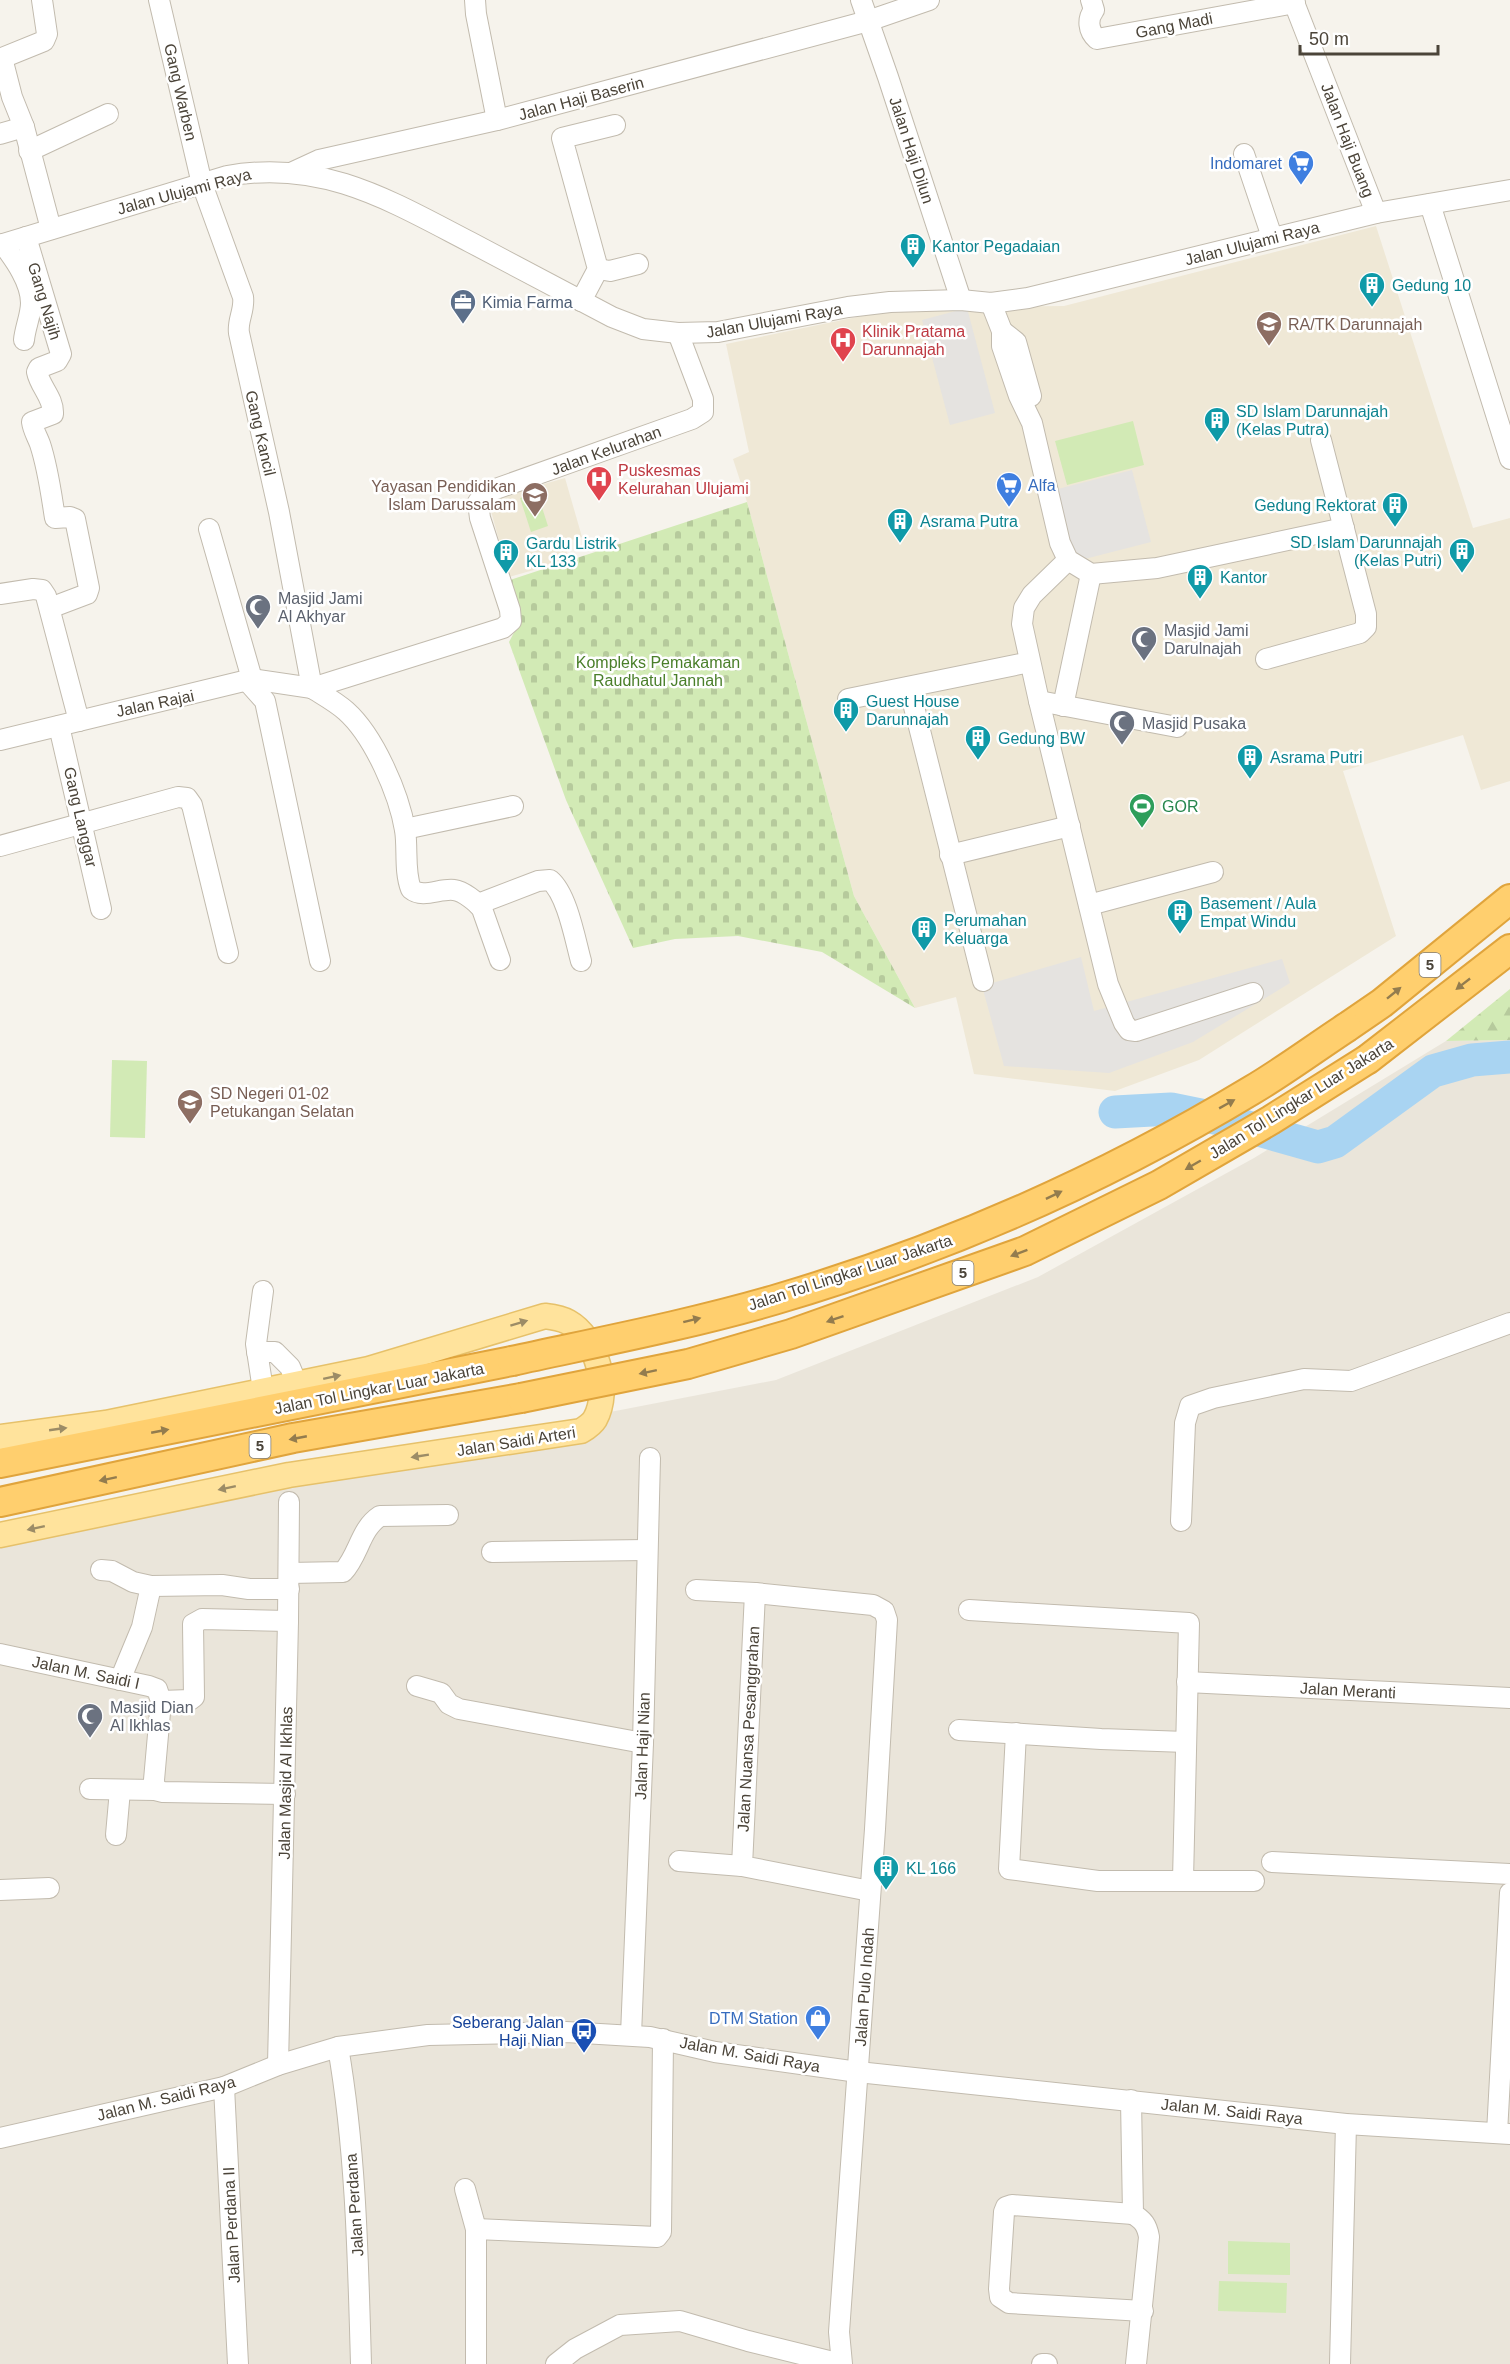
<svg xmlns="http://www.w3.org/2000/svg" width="1510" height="2364" viewBox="0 0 1510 2364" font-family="Helvetica,sans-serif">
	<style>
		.residential { fill: #eae5da }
		.education { fill: #efe8d6 }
		.forest { fill: url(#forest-firs) }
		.cemetery { fill: url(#cemetery-stones) }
		.pitch { fill: #d2eab5 }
		.parking { fill: #e5e3e0 }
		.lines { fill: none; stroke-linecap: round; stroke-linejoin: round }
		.river { stroke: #a9d4f2; stroke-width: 33 }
		.minor-casing { stroke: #c2bbae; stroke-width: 22 }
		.major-casing { stroke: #e6c16a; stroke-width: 27 }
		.highway-casing { stroke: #e0a43c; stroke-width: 32 }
		.minor { stroke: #fff; stroke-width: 20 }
		.major { stroke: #ffe39c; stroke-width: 24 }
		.highway { stroke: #ffcf6e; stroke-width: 28 }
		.highway-bridge-casing { stroke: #e0a43c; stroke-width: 32; stroke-linecap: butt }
		.highway-bridge { stroke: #ffcf6e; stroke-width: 28 }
		.oneway { fill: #937c4e }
		.oneway2 { fill: #9c8c66 }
		.labels { text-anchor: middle; stroke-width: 5; stroke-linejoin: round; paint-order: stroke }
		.shield { fill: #fff; stroke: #817c74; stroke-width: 1.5 }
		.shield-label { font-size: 15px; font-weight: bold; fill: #4b4439 }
		.street-label { font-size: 16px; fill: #4b4439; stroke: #fff }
		.shop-label { font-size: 16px; fill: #366cbe; stroke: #fff; text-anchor: end }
		.culture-label { font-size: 16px; fill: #0d838f; stroke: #fff; text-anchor: start }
		.service-label { font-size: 16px; fill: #4e5e75; stroke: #fff; text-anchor: start }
		.education-label { font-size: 16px; fill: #785e54; stroke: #fff; text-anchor: start }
		.health-label { font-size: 16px; fill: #be3a42; stroke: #fff; text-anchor: start }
		.worship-label { font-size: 16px; fill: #5b616d; stroke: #fff; text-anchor: start }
		.park-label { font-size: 16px; fill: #4a7f2a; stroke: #fff }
		.leisure-label { font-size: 16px; fill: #27864d; stroke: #fff; text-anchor: start }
		.transit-label { font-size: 16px; fill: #164399; stroke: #fff; text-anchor: end }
	</style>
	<defs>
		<pattern id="forest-firs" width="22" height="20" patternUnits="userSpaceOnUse" patternTransform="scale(1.5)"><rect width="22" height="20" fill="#d2eab5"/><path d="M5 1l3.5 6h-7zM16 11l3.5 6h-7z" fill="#b6ca9c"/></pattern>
		<pattern id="cemetery-stones" width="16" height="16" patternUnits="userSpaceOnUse" patternTransform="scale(1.5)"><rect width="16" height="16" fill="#d2eab5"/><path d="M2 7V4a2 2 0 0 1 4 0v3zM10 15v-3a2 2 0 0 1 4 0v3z" fill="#b6ca9c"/></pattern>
	</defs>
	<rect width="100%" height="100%" fill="#f6f3ec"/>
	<polygon class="residential" points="1510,1040 1510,2364 0,2364 0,1530 776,1380 1038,1277 1254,1158 1446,1041"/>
	<g class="education">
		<polygon points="1376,226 1473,528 1510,518 1510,781 1481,790 1463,735 1343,771 1396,936 1199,1060 1115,1091 974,1074 956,997 915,1008 854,896 747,502 733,459 749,452 726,344 901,308 1064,306"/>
		<polygon points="565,478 582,537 564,542 569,560 509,577 488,500"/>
	</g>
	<polygon class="forest" points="1510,989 1510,1040 1446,1041"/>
	<polygon class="cemetery" points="747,502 854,896 915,1008 822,952 738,936 675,939 633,948 566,800 509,642 519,623 510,580"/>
	<g class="pitch">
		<polygon points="1133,421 1144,465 1067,485 1055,441"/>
		<polygon points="537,492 548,526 531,532 520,498"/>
		<polygon points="112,1060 147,1061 145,1138 110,1137"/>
		<polygon points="1228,2241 1290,2243 1290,2275 1228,2274"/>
		<polygon points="1219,2281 1287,2283 1286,2313 1218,2311"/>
	</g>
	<g class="parking">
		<polygon points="967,308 995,413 950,425 922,320"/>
		<polygon points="1132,470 1151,542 1073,562 1054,490"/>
		<polygon points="1081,957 1094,1011 1282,959 1290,983 1193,1042 1109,1073 1004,1066 982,986"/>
	</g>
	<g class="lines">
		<polyline class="river" points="1115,1112 1171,1109 1220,1119 1318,1147 1335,1142 1433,1071 1472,1060 1510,1057"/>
		<g class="minor-casing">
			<g id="minor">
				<path d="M159,0l43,184 41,113c2,13 -6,24 -4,36l40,179 33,176"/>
				<polyline points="475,0 476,14 497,120"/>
				<polyline points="861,0 888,77 961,300"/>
				<path d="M1091,0l3,10c-7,9 -6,21 3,29l198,-36"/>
				<polyline points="1293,0 1376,213"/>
				<polyline points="0,58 2,58 12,97 24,127 51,229"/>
				<polyline points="2,58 44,41 47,34 42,0"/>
				<polyline points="0,134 24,127"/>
				<polyline points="29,151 108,114"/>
				<polyline points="1244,154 1272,237"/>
				<polyline points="293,172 319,160 497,120 868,21 929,0"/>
				<polyline points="1430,204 1510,459"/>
				<path d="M26,237l35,117 -4,7 -18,7 -2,4c3,15 17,26 16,42l-21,8c1,8 5,14 8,22 8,24 11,49 15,74l15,-1 5,2 14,69 -2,6 -37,14"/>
				<path d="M3,244c12,16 28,38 28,59 0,12 -6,25 -7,37"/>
				<path d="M0,245l227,-69c95,-17 162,24 243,66 47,25 94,50 142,75l31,12 35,4 40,-1 130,-25 42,-5 71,-2 30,3 37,-5 348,-85 134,-23"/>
				<polyline points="598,269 610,271 638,264"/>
				<polyline points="581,301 598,269 562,138 615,125"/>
				<polyline points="991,303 1002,331 1002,346 1019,396 1032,423 1060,543 1068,560 1091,574 1157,568 1344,528"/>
				<polyline points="1002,331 1016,342 1031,396"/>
				<polyline points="209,529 252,679"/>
				<polyline points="1068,560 1032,595 1024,608 1022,624 1039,701 1108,984 1124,1023 1129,1030 1136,1031 1253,993"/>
				<polyline points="0,594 33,589 42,590 46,596 79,721"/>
				<polyline points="1266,659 1360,633 1366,627 1366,614 1321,440"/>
				<polyline points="248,682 265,701 320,961"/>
				<polyline points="909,687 983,981"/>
				<path d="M312,688c11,7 24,14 34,23 28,25 53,83 59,119 3,19 -1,41 6,59 12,10 29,-1 43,1 9,1 23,12 28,19l18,51"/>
				<polyline points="848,699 1030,662"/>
				<polyline points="1039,701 1177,727"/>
				<polyline points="1063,706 1091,574"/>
				<polyline points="59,726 101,909"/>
				<polyline points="0,740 252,679 312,688 503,628 511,621 510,610 480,518 478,502 487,492 692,419 703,412 703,399 678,333"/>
				<polyline points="405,829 513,806"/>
				<polyline points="0,846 178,797 187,798 192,805 228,953"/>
				<polyline points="950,855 1070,826"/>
				<path d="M478,904l60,-23 12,-1c17,14 25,59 31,81"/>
				<polyline points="1089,905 1213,872"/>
				<polyline points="263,1291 256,1344 263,1390"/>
				<polyline points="257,1352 275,1352 290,1367 297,1384"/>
				<polyline points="1181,1521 1185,1423 1190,1406 1213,1398 1304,1379 1351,1381 1510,1323"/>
				<polyline points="492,1552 647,1550"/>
				<polyline points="101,1570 112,1571 133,1582 151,1586 222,1585 249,1589 289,1589"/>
				<path d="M289,1573l54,-1c16,-17 17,-43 37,-56l68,-1"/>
				<polyline points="696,1590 755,1593 873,1605 884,1611 887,1620 875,1829 839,2332 842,2364"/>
				<polyline points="755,1593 742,1866 870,1891"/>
				<polyline points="969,1610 1189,1623 1183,1880"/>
				<polyline points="0,1654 149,1686 157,1689 161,1701 154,1780 155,1790 163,1792 285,1794"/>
				<polyline points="120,1680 142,1627 151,1586"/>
				<polyline points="1187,1682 1510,1698"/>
				<polyline points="417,1686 441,1693 449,1704 459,1709 643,1743"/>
				<polyline points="161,1701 190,1700 194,1697 193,1624 202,1619 288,1621"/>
				<polyline points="959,1730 1101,1739 1186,1742"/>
				<polyline points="1016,1733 1009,1869 1098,1881 1254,1881"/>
				<polyline points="90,1789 155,1790"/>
				<polyline points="116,1835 120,1790"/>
				<polyline points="679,1861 742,1866"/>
				<polyline points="1272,1862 1510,1874"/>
				<polyline points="0,1890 49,1888"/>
				<polyline points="631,2035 643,1743 650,1458"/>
				<path d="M338,2047c18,104 20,211 23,317"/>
				<polyline points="278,2065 288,1621 289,1502"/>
				<polyline points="224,2087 238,2364"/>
				<path d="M1131,2100l2,114c10,6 14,11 16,23l-13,127"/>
				<polyline points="1497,2133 1510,1893"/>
				<polyline points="0,2138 224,2087 278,2065 338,2047 428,2035 566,2032 650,2037 715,2052 858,2072 1346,2124 1510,2134"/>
				<polyline points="465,2189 476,2229"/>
				<polyline points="1133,2214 1012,2205 1006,2207 1004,2212 999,2289 1000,2297 1009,2303 1143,2311"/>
				<polyline points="476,2364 476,2229 657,2237 661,2232 663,2039"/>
				<polyline points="556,2364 575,2349 620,2325 680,2321 748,2341 841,2364"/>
				<polyline points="1042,2364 1047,2364"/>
				<polyline points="1340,2364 1346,2124"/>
			</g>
		</g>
		<g class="major-casing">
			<path id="major" d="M0,1437l106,-14 263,-54 176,-53c8,1 16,2 23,6 29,16 43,68 27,97 -3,5 -9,9 -14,12l-292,44 -289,60"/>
		</g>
		<g class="highway-casing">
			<g id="highway">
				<polyline points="1347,1027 1382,1003 1510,899"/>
				<polyline points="1368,1059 1510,949"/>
				<polyline points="0,1463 512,1361"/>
				<polyline points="0,1502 293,1438 521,1398"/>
			</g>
		</g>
		<use href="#minor" class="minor"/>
		<use href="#major" class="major"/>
		<use href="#highway" class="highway"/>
		<g class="highway-bridge-casing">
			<g id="highway-bridge">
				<path d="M512,1361c87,-19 176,-36 262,-61 167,-49 329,-120 478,-210 32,-19 63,-42 95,-63"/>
				<polyline points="521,1398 688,1364 791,1334 1025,1251 1159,1185 1271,1120 1368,1059"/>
			</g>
		</g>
		<use href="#highway-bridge" class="highway-bridge"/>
	</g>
	<defs><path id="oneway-solid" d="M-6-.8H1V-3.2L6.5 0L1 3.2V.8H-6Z" transform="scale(1.5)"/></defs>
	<g class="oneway">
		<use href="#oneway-solid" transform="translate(1463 984) rotate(142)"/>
		<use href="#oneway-solid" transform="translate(1394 993) rotate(-39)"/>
		<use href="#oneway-solid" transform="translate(1227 1104) rotate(-29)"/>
		<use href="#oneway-solid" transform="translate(1193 1165) rotate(150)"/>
		<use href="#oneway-solid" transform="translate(1054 1195) rotate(-26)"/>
		<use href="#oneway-solid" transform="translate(1019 1253) rotate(159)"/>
		<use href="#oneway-solid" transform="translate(835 1319) rotate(161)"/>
		<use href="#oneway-solid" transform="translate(692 1320) rotate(-14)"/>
		<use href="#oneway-solid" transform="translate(648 1372) rotate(168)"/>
		<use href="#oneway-solid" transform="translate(160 1431) rotate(-11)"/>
		<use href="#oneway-solid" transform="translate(298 1438) rotate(169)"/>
		<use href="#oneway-solid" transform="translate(108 1479) rotate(168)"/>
	</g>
	<g class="oneway2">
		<use href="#oneway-solid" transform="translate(519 1323) rotate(-17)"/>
		<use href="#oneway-solid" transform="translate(332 1377) rotate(-12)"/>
		<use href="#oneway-solid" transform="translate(58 1429) rotate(-8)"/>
		<use href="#oneway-solid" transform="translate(420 1456) rotate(171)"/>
		<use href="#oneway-solid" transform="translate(227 1488) rotate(168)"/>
		<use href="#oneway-solid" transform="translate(36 1528) rotate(168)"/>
	</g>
	<defs>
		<g id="supermarket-pin" transform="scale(1.35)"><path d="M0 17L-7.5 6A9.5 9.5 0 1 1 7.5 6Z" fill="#3f7fe0" stroke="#fff"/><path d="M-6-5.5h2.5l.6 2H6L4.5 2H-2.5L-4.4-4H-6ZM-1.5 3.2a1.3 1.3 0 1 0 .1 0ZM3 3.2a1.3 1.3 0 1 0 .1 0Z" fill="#fff"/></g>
		<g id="building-pin" transform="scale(1.35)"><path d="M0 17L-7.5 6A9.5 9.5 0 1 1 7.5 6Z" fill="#0f9aa8" stroke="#fff"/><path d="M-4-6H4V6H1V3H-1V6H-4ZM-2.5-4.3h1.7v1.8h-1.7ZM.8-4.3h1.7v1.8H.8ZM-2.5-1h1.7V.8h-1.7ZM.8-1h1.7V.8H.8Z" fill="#fff"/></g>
		<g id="office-pin" transform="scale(1.35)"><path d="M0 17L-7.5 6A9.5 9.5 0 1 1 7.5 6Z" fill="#5c6f8a" stroke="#fff"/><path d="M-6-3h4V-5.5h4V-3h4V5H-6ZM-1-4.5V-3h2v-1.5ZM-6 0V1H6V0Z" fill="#fff"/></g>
		<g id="school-pin" transform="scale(1.35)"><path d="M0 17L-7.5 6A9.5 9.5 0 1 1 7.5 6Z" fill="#8d6e63" stroke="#fff"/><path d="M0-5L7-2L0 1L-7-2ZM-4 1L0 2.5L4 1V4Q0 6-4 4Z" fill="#fff"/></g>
		<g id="hospital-pin" transform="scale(1.35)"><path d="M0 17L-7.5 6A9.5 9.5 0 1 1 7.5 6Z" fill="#e0444e" stroke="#fff"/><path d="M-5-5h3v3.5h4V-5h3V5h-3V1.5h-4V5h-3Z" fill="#fff"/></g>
		<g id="mosque-pin" transform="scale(1.35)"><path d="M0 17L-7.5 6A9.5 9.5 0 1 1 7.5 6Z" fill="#6b7280" stroke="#fff"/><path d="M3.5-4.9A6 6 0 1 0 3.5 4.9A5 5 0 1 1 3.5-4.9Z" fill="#fff"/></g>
		<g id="stadium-pin" transform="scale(1.35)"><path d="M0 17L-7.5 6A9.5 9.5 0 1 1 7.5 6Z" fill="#2e9e5b" stroke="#fff"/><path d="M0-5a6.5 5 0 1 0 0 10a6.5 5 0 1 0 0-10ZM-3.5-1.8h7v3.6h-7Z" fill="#fff"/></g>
		<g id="shop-pin" transform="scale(1.35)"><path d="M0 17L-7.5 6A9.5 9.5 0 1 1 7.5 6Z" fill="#3f7fe0" stroke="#fff"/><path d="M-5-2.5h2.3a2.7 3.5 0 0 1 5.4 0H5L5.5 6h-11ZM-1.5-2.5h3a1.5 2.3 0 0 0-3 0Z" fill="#fff"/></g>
		<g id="bus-pin" transform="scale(1.35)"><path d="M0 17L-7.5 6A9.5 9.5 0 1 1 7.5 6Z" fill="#1a4fb4" stroke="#fff"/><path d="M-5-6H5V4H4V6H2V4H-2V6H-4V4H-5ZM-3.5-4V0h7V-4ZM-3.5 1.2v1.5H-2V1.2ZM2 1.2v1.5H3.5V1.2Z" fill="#fff"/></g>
	</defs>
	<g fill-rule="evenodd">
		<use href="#supermarket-pin" x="1301" y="163"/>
		<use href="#building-pin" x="913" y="246"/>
		<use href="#building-pin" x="1372" y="285"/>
		<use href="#office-pin" x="463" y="302"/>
		<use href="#school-pin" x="1269" y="324"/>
		<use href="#hospital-pin" x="843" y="340"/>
		<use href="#building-pin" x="1217" y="420"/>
		<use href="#hospital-pin" x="599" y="479"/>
		<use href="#supermarket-pin" x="1009" y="485"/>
		<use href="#school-pin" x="535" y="495"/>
		<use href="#building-pin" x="1395" y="505"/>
		<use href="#building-pin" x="900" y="521"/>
		<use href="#building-pin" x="1462" y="551"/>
		<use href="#building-pin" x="506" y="552"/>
		<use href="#building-pin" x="1200" y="577"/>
		<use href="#mosque-pin" x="258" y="607"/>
		<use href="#mosque-pin" x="1144" y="639"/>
		<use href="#building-pin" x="846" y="710"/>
		<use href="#mosque-pin" x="1122" y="723"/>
		<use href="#building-pin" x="978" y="738"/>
		<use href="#building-pin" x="1250" y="757"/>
		<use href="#stadium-pin" x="1142" y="806"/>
		<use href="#building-pin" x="1180" y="912"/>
		<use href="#building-pin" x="924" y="929"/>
		<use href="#school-pin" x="190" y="1102"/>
		<use href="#mosque-pin" x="90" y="1716"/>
		<use href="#building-pin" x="886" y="1868"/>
		<use href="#shop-pin" x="818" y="2018"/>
		<use href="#bus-pin" x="584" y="2031"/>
	</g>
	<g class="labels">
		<g class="shield">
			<rect x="1419.5" y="953" width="21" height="24" rx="4.5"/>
			<rect x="952.5" y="1261" width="21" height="24" rx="4.5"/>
			<rect x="249.5" y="1434" width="21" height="24" rx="4.5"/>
		</g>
		<g class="shield-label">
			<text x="1430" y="970">5</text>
			<text x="963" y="1278">5</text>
			<text x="260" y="1451">5</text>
		</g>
		<g class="street-label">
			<text transform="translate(1174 25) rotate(-11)" y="6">Gang Madi</text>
			<text transform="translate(181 92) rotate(77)" y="6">Gang Warben</text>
			<text transform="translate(581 98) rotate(-15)" y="6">Jalan Haji Baserin</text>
			<text transform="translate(1348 140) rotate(69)" y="6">Jalan Haji Buang</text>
			<text transform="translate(912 150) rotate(72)" y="6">Jalan Haji Dilun</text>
			<text transform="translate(184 191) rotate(-15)" y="6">Jalan Ulujami Raya</text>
			<text transform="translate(1252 243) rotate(-14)" y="6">Jalan Ulujami Raya</text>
			<text transform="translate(45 301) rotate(73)" y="6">Gang Najih</text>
			<text transform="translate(774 320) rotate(-10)" y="6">Jalan Ulujami Raya</text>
			<text transform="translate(261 433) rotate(77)" y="6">Gang Kancil</text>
			<text transform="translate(606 450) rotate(-20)" y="6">Jalan Kelurahan</text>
			<text transform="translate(155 703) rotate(-12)" y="6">Jalan Rajai</text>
			<text transform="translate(81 817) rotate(77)" y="6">Gang Langgar</text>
			<text transform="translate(1301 1098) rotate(-32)" y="6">Jalan Tol Lingkar Luar Jakarta</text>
			<text transform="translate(850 1272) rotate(-18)" y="6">Jalan Tol Lingkar Luar Jakarta</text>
			<text transform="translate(379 1388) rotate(-11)" y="6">Jalan Tol Lingkar Luar Jakarta</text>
			<text transform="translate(516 1441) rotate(-9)" y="6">Jalan Saidi Arteri</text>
			<text transform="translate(86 1672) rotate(12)" y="6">Jalan M. Saidi I</text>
			<text transform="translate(1348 1690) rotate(3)" y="6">Jalan Meranti</text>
			<text transform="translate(748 1729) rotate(-87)" y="6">Jalan Nuansa Pesanggrahan</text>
			<text transform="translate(642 1746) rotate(-88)" y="6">Jalan Haji Nian</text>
			<text transform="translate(285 1783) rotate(-89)" y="6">Jalan Masjid Al Ikhlas</text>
			<text transform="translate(864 1987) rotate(-86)" y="6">Jalan Pulo Indah</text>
			<text transform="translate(750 2054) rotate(10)" y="6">Jalan M. Saidi Raya</text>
			<text transform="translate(166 2098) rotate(-14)" y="6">Jalan M. Saidi Raya</text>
			<text transform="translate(1232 2111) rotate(6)" y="6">Jalan M. Saidi Raya</text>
			<text transform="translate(354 2205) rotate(-94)" y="6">Jalan Perdana</text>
			<text transform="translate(231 2225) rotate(-93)" y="6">Jalan Perdana II</text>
		</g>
		<g class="shop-label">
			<text x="1282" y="169">Indomaret</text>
			<text x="1028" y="491" text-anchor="start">Alfa</text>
			<text x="798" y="2024">DTM Station</text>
		</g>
		<g class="culture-label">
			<text x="932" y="252">Kantor Pegadaian</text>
			<text x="1392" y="291">Gedung 10</text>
			<text x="1236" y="417">SD Islam Darunnajah<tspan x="1236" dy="18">(Kelas Putra)</tspan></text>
			<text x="1376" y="511" text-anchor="end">Gedung Rektorat</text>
			<text x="920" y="527">Asrama Putra</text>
			<text x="1442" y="548" text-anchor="end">SD Islam Darunnajah<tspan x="1442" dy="18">(Kelas Putri)</tspan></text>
			<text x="526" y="549">Gardu Listrik<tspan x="526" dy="18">KL 133</tspan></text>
			<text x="1220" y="583">Kantor</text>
			<text x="866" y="707">Guest House<tspan x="866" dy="18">Darunnajah</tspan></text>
			<text x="998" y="744">Gedung BW</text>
			<text x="1270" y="763">Asrama Putri</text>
			<text x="1200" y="909">Basement / Aula<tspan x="1200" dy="18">Empat Windu</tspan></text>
			<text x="944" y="926">Perumahan<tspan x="944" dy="18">Keluarga</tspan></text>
			<text x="906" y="1874">KL 166</text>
		</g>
		<g class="service-label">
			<text x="482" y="308">Kimia Farma</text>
		</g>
		<g class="education-label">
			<text x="1288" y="330">RA/TK Darunnajah</text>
			<text x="516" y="492" text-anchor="end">Yayasan Pendidikan<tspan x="516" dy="18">Islam Darussalam</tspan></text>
			<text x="210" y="1099">SD Negeri 01-02<tspan x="210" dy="18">Petukangan Selatan</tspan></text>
		</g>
		<g class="health-label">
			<text x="862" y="337">Klinik Pratama<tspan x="862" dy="18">Darunnajah</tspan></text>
			<text x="618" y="476">Puskesmas<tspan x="618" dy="18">Kelurahan Ulujami</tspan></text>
		</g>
		<g class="worship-label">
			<text x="278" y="604">Masjid Jami<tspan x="278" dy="18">Al Akhyar</tspan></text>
			<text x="1164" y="636">Masjid Jami<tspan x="1164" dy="18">Darulnajah</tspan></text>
			<text x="1142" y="729">Masjid Pusaka</text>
			<text x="110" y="1713">Masjid Dian<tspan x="110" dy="18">Al Ikhlas</tspan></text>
		</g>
		<g class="park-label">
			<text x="658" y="668">Kompleks Pemakaman<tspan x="658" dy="18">Raudhatul Jannah</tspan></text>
		</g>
		<g class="leisure-label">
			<text x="1162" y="812">GOR</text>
		</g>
		<g class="transit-label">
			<text x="564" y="2028">Seberang Jalan<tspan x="564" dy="18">Haji Nian</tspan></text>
		</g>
	</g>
	<path d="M1300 45v9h138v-9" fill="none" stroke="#4b4439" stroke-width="3"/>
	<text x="1309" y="45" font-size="18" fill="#4b4439" stroke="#ffffff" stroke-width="4.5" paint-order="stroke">50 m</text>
</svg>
